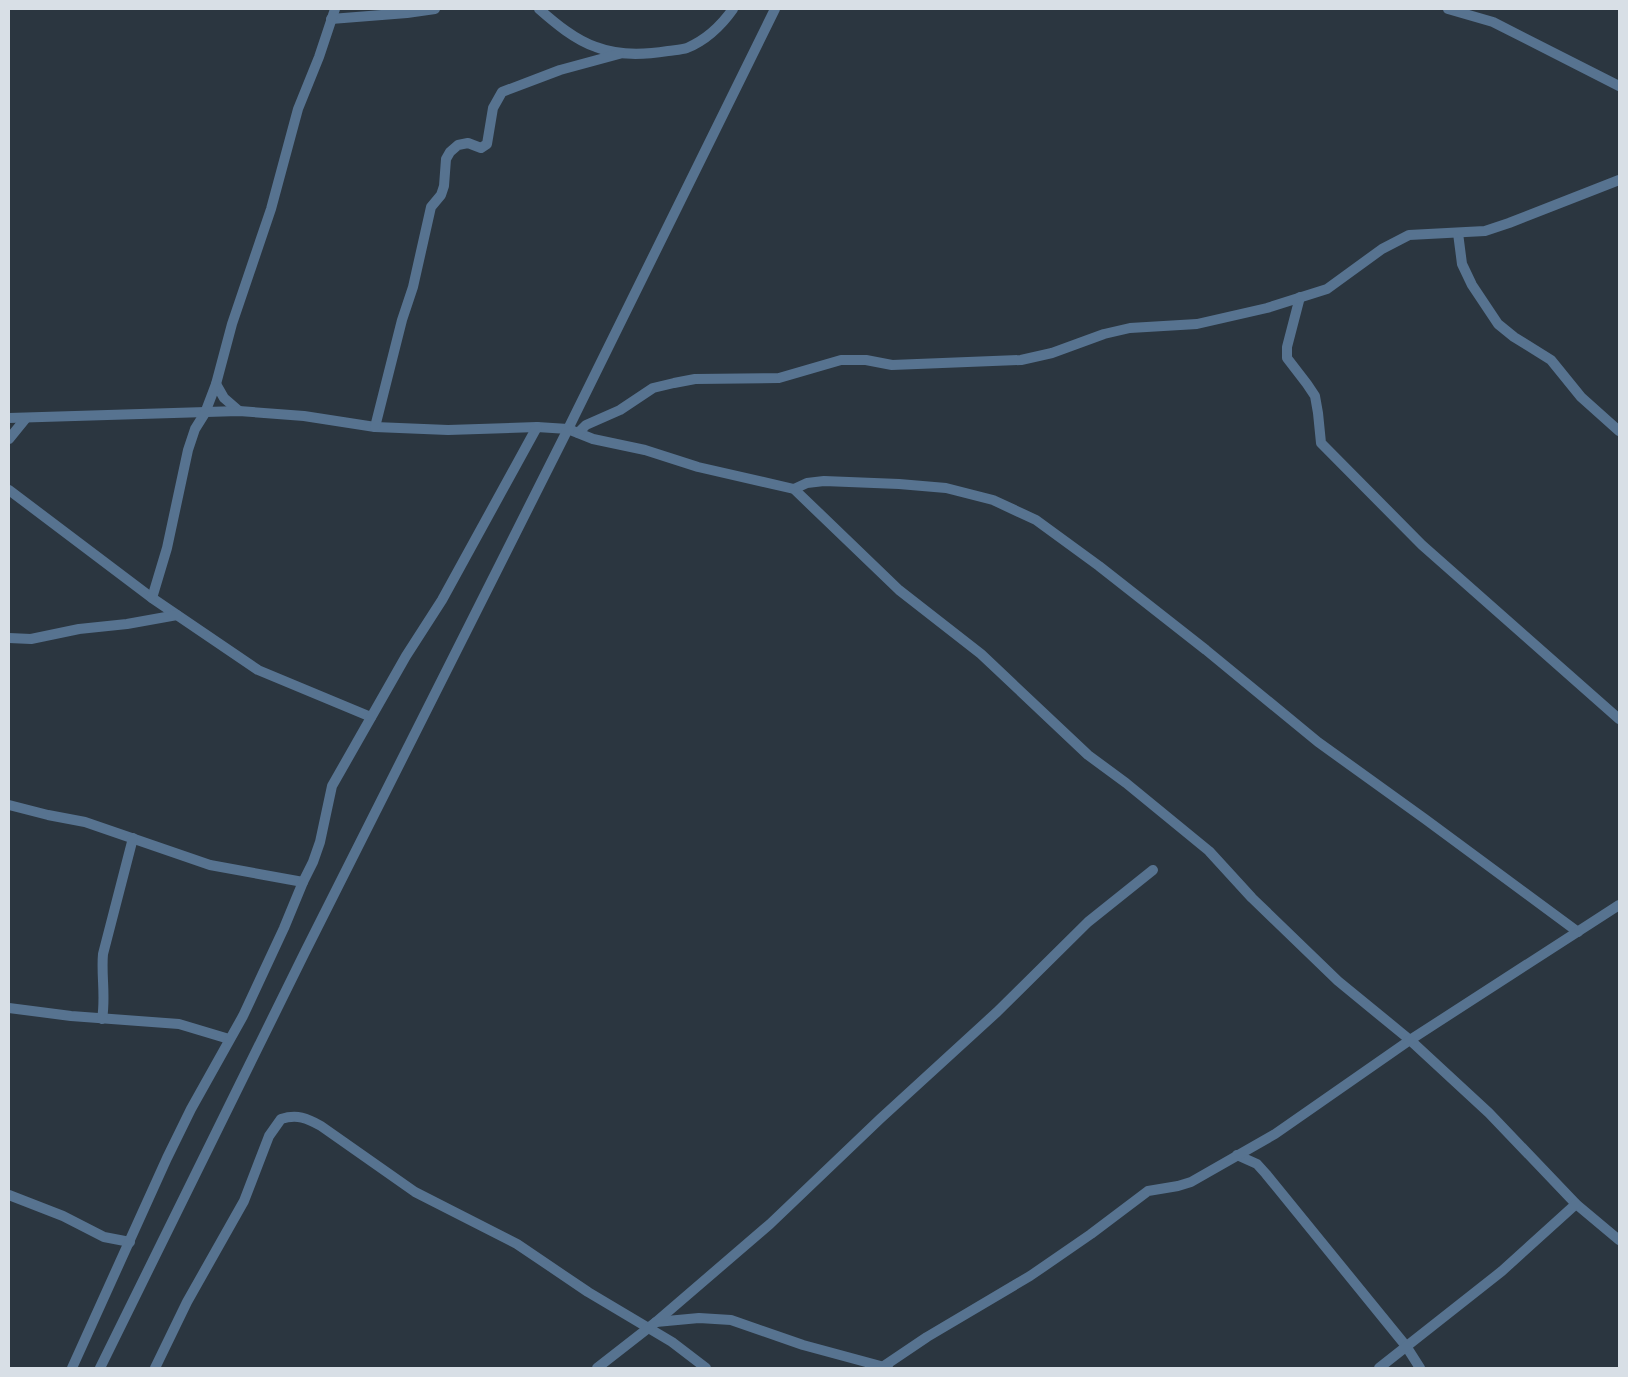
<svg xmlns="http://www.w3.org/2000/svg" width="1628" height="1377" viewBox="0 0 1628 1377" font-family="'Varela Round',sans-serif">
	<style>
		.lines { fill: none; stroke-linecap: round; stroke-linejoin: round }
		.street { stroke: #577390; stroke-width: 10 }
	</style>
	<rect width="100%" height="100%" fill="#2b3640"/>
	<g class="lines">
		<g class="street">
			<path d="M539,9c16,14 36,31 57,38 23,9 47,8 72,4 6,-1 13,-1 19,-3 19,-8 34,-22 46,-39"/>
			<polyline points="1448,9 1493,22 1619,86"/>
			<polyline points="331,19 407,13 435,9"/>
			<polyline points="1458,233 1462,264 1472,285 1498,324 1514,337 1551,360 1581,397 1619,431"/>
			<polyline points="1300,297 1287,347 1287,358 1307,384 1315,396 1318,413 1321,443 1422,545 1619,719"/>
			<polyline points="216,384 224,398 239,411"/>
			<polyline points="9,418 239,411 304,416 375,427 448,430 537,427 568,429 593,439 645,450 698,467 794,489 899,590 981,654 1088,755 1126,783 1209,851 1252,898 1338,981 1410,1040 1489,1113 1576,1204 1619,1240"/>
			<polyline points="375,427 402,320 413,287 431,207 441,195 444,186 446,159 450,152 458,145 468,143 481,148 487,144 493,108 502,92 560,70 619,54"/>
			<polyline points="578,433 586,425 620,410 653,388 674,383 695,379 779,378 841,360 866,360 892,365 1021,360 1052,353 1104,334 1130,328 1197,324 1267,308 1327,289 1382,249 1409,235 1485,231 1509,223 1619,180"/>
			<polyline points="9,439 26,418"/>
			<polyline points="794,489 807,483 824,481 899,484 946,488 993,500 1036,520 1099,566 1206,650 1318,742 1425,819 1578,932"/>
			<polyline points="9,490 152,598 258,670 371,717"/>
			<polyline points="152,598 167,548 188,450 195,429 205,413 216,384 232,324 271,209 298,109 319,57 335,9"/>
			<polyline points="9,638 31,639 79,629 127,624 177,615"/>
			<polyline points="9,805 48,815 85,822 210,865 303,882"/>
			<polyline points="9,1008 71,1016 179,1024 229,1039"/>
			<path d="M102,1019c4,-22 -1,-44 1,-65l30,-116"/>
			<polyline points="1237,1155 1257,1164 1266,1174 1406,1346 1420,1368"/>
			<polyline points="9,1195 63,1216 104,1237 130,1242"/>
			<polyline points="656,1322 699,1318 731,1320 803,1345 888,1368"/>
			<polyline points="72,1368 167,1158 191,1109 243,1016 284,928 303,882 313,862 320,842 332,786 406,656 442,600 537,427"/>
			<polyline points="100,1368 305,952 568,429 775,9"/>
			<path d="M155,1368l32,-66 57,-101 25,-65 12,-17c16,-5 26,-1 40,7l94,66 102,52 71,48 84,50 34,26"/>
			<polyline points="597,1368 656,1322 770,1224 880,1119 997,1012 1088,922 1153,870"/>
			<polyline points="881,1368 927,1337 1030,1276 1091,1234 1148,1191 1178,1186 1191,1182 1275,1134 1410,1040 1619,905"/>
			<polyline points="1379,1368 1502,1271 1576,1204"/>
		</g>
	</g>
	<rect width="1628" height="1377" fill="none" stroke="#d8dfe6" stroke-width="20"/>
</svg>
